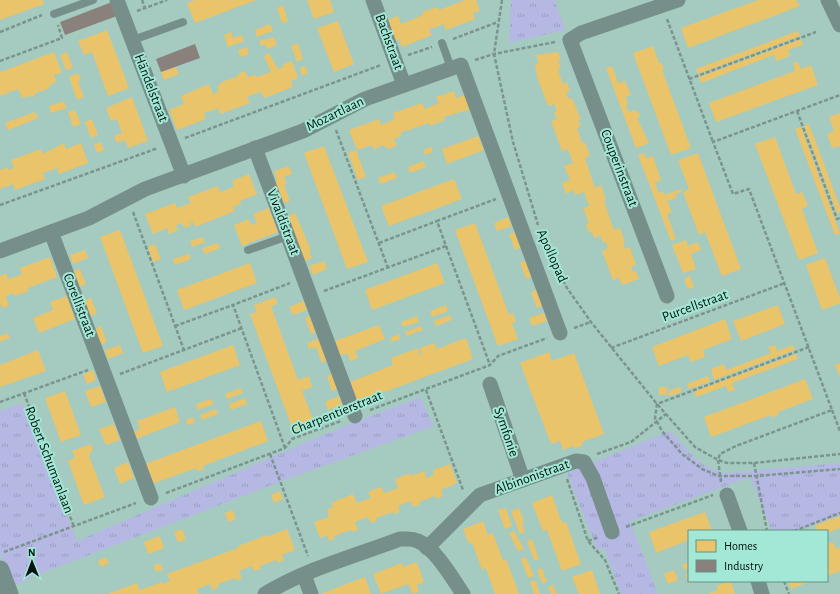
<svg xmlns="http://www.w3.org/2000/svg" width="840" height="594" font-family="'Alegreya Sans',sans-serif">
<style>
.grass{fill:url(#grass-tufts)}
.homes{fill:#e9c46a}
.industry{fill:#8a817c}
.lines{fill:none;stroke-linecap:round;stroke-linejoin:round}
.path{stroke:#7b948d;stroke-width:2.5;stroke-dasharray:4 2;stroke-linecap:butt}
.service{stroke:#778f8a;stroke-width:8}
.minor{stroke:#778f8a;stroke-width:15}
.tertiary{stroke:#778f8a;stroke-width:19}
.labels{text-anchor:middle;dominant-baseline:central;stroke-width:4;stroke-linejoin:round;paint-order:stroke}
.street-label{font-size:14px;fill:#00150f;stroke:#a3e7d6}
</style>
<defs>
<pattern id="grass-tufts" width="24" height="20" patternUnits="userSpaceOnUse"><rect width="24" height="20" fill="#b5b8e3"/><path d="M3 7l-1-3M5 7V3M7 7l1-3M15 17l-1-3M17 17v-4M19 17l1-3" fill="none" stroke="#9a9dc2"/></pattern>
</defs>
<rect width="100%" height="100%" fill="#a5cbc1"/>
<g class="grass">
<path d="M 511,0 L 555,0 L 565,30 L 509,43 Z"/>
<path d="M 420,397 L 434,426 L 290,478 L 34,576 L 12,587 L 0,552 L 0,411 L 19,404 L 27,407 L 77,541 L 342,427 Z"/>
<path d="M 670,431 L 696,459 L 707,467 L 725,473 L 840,463 L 840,515 L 797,531 L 772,531 L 750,477 L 630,521 L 658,594 L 621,594 L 604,548 L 597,550 L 567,473 Z"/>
</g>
<g class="homes">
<path d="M 0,0 L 43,0 L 44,4 L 0,20 Z"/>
<path d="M 195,0 L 256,0 L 195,23 L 187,3 Z"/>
<path d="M 307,0 L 330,0 L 334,12 L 314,19 Z"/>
<path d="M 465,0 L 476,0 L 480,11 L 473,13 L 475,19 L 446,30 L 443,24 L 437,27 L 429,29 L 432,35 L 402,47 L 399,40 L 395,41 L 387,20 L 398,16 L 401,24 L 423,15 L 422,12 L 437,7 L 439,10 Z"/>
<path d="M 758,0 L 796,0 L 800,6 L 688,48 L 681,28 Z"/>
<path d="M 283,5 L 288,21 L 282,23 L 277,8 Z"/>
<path d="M 338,21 L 354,64 L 334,72 L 317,28 Z"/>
<path d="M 270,24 L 273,31 L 257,37 L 255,30 Z"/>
<path d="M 107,30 L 129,88 L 108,96 L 92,52 L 84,55 L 78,41 Z"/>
<path d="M 798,31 L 800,36 L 698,74 L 696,69 Z"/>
<path d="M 231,32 L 233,38 L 242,35 L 244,41 L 228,47 L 224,35 Z"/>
<path d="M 274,37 L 277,45 L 267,49 L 265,44 L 261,46 L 259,41 Z"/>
<path d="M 801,39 L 803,45 L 788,50 L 790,56 L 776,61 L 774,55 L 701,83 L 699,77 Z"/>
<path d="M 298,43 L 303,59 L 297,62 L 291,46 Z"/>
<path d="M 653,46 L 659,63 L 662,63 L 664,69 L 662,70 L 691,148 L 671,155 L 633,53 Z"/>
<path d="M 247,47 L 249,54 L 240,57 L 238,50 Z"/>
<path d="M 54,52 L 62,73 L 54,75 L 56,80 L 55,83 L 49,86 L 50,88 L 36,93 L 33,97 L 30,96 L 22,98 L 18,89 L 0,96 L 0,72 Z"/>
<path d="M 67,52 L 73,68 L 66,70 L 60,55 Z"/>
<path d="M 558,52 L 561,60 L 558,61 L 561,68 L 558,70 L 563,84 L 567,82 L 570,91 L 566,93 L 569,99 L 572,98 L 581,119 L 578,120 L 581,126 L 577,128 L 582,143 L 585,142 L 590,156 L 585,158 L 595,188 L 601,185 L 606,200 L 604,201 L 614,230 L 620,228 L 625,242 L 623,243 L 625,249 L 630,247 L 636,265 L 631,267 L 633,272 L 636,271 L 639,279 L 622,285 L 619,278 L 613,280 L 602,251 L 608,248 L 606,242 L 603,243 L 601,236 L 594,238 L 592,232 L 589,233 L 586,224 L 589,223 L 583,208 L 589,206 L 584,192 L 575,195 L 574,190 L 566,194 L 562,183 L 570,180 L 564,166 L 573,163 L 568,149 L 562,151 L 551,121 L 557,119 L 554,112 L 557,111 L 554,104 L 548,106 L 537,77 L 535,64 L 539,63 L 536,55 Z"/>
<path d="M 269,53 L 278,69 L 284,67 L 283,64 L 292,61 L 298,78 L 291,81 L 293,87 L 264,98 L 261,92 L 254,94 L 247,97 L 250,103 L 220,114 L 218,108 L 211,111 L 204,113 L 206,119 L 177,130 L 169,110 L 184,104 L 181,96 L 209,84 L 213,94 L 218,92 L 218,86 L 222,82 L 238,76 L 238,74 L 245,71 L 248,77 L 255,75 L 256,77 L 271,72 L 264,56 Z"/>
<path d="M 798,62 L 801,69 L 811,65 L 818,85 L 716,122 L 709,103 L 795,71 L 793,63 Z"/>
<path d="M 305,66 L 308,73 L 302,76 L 300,68 Z"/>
<path d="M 612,66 L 618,83 L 625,81 L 631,95 L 626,97 L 628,104 L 626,106 L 629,112 L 635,110 L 639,113 L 640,116 L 637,118 L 649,143 L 636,148 L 606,68 Z"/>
<path d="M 176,67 L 179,74 L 164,80 L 161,72 Z"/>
<path d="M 78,73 L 81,80 L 78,82 L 84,97 L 77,100 L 69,77 Z"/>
<path d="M 454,91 L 456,98 L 465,95 L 471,109 L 444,117 L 445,120 L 430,126 L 429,123 L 400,133 L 402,136 L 394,139 L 397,146 L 389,149 L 382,145 L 374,150 L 372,145 L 357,150 L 349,130 L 379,119 L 381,125 L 395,119 L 393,113 L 422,103 L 425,109 L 439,103 L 436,97 Z"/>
<path d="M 132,97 L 148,141 L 128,148 L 125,140 L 117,143 L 114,136 L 122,133 L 117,119 L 111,121 L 106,108 Z"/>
<path d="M 64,101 L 67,108 L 51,113 L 49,106 Z"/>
<path d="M 75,110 L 81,124 L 73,127 L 68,112 Z"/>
<path d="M 35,112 L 38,118 L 8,130 L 5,123 Z"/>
<path d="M 840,113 L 840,146 L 832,148 L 827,134 L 834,131 L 829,117 Z"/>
<path d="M 92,119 L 98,135 L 91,138 L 85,122 Z"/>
<path d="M 809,124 L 840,207 L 840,212 L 837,213 L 804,126 Z"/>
<path d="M 801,127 L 840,233 L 835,235 L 795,129 Z"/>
<path d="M 478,136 L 484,150 L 447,164 L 442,149 Z"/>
<path d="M 775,137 L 796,194 L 802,192 L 808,206 L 802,209 L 818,253 L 799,260 L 755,144 Z"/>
<path d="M 101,142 L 104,150 L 97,153 L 94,144 Z"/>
<path d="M 64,143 L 66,149 L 81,143 L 88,163 L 59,174 L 57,168 L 43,173 L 45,179 L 15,190 L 13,184 L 0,189 L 0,170 L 7,167 L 8,170 L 14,168 L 11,160 L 41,149 L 43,154 Z"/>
<path d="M 324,146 L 368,262 L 347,269 L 304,153 Z"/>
<path d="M 431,147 L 433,152 L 425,155 L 423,150 Z"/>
<path d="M 356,150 L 366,177 L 358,180 L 348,153 Z"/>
<path d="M 644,153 L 646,158 L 653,156 L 661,180 L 655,183 L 659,193 L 663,191 L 664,195 L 681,189 L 682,192 L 675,194 L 676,198 L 667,201 L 672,212 L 667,214 L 676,239 L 671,241 L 638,155 Z"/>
<path d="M 698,153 L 741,269 L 722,276 L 705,232 L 699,235 L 683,192 L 689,189 L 678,160 Z"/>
<path d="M 423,161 L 426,167 L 410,173 L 408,167 Z"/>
<path d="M 289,166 L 292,174 L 284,177 L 287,184 L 284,185 L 290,201 L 283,203 L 275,181 L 277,180 L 274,171 Z"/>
<path d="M 394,172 L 397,178 L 380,184 L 378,178 Z"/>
<path d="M 249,174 L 257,194 L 240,201 L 241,204 L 233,207 L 235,211 L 195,227 L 193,222 L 190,223 L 191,226 L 184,228 L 182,223 L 176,225 L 178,230 L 169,234 L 167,228 L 153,234 L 145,214 L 175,203 L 177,208 L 191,203 L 188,197 L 218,186 L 220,192 L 234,187 L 232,181 Z"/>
<path d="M 454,179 L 462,199 L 389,226 L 381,206 Z"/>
<path d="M 269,208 L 278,232 L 242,246 L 234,225 L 249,219 L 251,225 L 257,223 L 253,214 Z"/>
<path d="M 295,213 L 311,250 L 309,250 L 312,258 L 305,261 L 288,216 Z"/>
<path d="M 508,217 L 512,226 L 497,231 L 494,223 Z"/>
<path d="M 475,223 L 509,315 L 513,313 L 516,322 L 512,323 L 518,339 L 498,346 L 455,230 Z"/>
<path d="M 120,230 L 163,346 L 143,353 L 100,237 Z"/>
<path d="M 516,232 L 522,247 L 515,250 L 509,234 Z"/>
<path d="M 203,237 L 205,242 L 192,247 L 190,241 Z"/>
<path d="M 686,240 L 688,246 L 698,242 L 701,250 L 691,254 L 696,269 L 683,273 L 672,245 Z"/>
<path d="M 218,243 L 220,248 L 205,254 L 202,248 Z"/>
<path d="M 155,244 L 161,259 L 153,262 L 148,247 Z"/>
<path d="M 85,250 L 88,258 L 73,264 L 70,255 Z"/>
<path d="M 189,254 L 191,259 L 175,265 L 173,259 Z"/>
<path d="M 50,257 L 57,277 L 28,288 L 29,291 L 14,296 L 13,293 L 6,296 L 9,306 L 2,308 L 0,302 L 0,276 L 6,273 L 8,279 L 15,277 L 22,274 L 20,268 Z"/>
<path d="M 825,258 L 840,298 L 840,303 L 822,310 L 806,265 Z"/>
<path d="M 527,260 L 533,276 L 526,279 L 520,263 Z"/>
<path d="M 324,261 L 327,269 L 313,275 L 309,266 Z"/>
<path d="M 250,263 L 257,283 L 184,310 L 177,290 Z"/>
<path d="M 437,263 L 445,283 L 372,310 L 365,290 Z"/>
<path d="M 80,269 L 86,284 L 79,287 L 73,271 Z"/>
<path d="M 690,276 L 694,287 L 688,289 L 684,278 Z"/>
<path d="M 538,289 L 544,305 L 537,308 L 531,292 Z"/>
<path d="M 67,296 L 75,319 L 39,333 L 33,318 L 53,310 L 50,302 Z"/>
<path d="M 275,297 L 278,304 L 271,306 L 298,380 L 309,376 L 312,387 L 302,391 L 314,422 L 302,427 L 304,431 L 297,434 L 296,429 L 293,430 L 250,314 L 257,312 L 254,305 Z"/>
<path d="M 91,298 L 97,313 L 90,316 L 84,300 Z"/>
<path d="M 304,301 L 307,310 L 293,315 L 289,307 Z"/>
<path d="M 446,305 L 448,311 L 432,317 L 430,311 Z"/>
<path d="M 778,305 L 785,324 L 741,341 L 733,321 Z"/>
<path d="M 544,313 L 547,321 L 532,326 L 529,318 Z"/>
<path d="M 312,315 L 318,331 L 311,334 L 305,318 Z"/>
<path d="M 450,315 L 452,320 L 436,326 L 434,321 Z"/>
<path d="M 417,316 L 419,322 L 403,327 L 401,322 Z"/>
<path d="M 725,319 L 732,339 L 703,350 L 705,357 L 691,362 L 688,355 L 659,366 L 652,347 Z"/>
<path d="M 379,325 L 385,339 L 355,351 L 358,358 L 350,361 L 347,353 L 340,356 L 335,341 Z"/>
<path d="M 101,326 L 107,342 L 100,345 L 95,329 Z"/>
<path d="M 421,326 L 423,330 L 407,336 L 405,332 Z"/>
<path d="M 8,333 L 10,338 L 0,342 L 0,336 Z"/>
<path d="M 399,334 L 400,339 L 392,342 L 390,338 Z"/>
<path d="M 320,338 L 328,360 L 322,363 L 316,347 L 309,349 L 307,343 Z"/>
<path d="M 466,338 L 473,359 L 357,402 L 350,382 L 393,365 L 391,358 L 418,348 L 420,355 L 422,355 L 420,348 L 434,343 L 437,349 Z"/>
<path d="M 120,345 L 123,353 L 108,359 L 105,350 Z"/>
<path d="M 233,345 L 240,365 L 167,392 L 160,372 Z"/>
<path d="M 775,345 L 777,351 L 793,345 L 795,350 L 714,380 L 711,369 L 724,364 L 726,370 L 745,363 L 771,353 L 768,347 Z"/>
<path d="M 38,350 L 46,371 L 0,387 L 0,365 Z"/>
<path d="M 549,352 L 552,361 L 574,353 L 604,434 L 582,442 L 583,445 L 575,448 L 574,446 L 563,450 L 560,441 L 551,444 L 520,363 Z"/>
<path d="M 796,354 L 798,359 L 732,383 L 735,390 L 728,392 L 726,386 L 696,397 L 694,391 Z"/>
<path d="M 840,363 L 840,377 L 835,365 Z"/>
<path d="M 93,370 L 96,380 L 87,384 L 83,374 Z"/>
<path d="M 333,373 L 339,389 L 332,391 L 327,376 Z"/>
<path d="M 708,376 L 710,382 L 689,389 L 687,384 Z"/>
<path d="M 805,379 L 813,399 L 778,412 L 778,415 L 772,418 L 771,415 L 711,437 L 704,417 Z"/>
<path d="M 100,386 L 106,402 L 91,407 L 85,391 Z"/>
<rect x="659" y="387" width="8" height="8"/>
<path d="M 680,387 L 682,392 L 670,396 L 668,391 Z"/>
<path d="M 241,388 L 243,393 L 227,399 L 225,394 Z"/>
<path d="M 65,391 L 81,435 L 61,442 L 45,398 Z"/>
<path d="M 339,396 L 342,405 L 328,410 L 325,402 Z"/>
<path d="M 245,398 L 247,404 L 231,410 L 229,404 Z"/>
<path d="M 211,399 L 214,404 L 198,410 L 196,404 Z"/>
<path d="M 175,407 L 180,422 L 136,439 L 133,432 L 140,429 L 137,421 Z"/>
<path d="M 216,409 L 218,414 L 202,420 L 200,415 Z"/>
<path d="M 193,417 L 195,423 L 188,425 L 186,420 Z"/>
<path d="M 261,421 L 268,441 L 203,466 L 204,469 L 197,471 L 196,468 L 152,484 L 145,464 Z"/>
<path d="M 114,424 L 120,440 L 106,445 L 99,429 Z"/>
<path d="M 91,444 L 93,449 L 89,456 L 105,497 L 84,505 L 68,461 L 75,458 L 72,451 Z"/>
<path d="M 128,462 L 134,478 L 120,484 L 114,468 Z"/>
<path d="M 450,464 L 457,483 L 441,490 L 443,496 L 437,499 L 436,496 L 427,499 L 419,502 L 420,505 L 413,507 L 411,501 L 398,506 L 400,512 L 394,514 L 393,512 L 376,518 L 377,521 L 371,523 L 368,517 L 355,522 L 358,530 L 352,532 L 351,530 L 334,536 L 335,539 L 329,541 L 327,535 L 320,538 L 314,522 L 329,517 L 327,510 L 333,507 L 331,503 L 353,494 L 357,503 L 371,498 L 368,492 L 375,489 L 381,487 L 384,493 L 398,488 L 395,479 L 410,473 L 411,476 L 424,471 L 427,478 L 434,475 L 433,470 Z"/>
<path d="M 280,491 L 283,499 L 274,503 L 271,495 Z"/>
<path d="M 552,495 L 562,523 L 566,522 L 581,564 L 562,571 L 547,530 L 543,531 L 532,503 Z"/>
<path d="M 506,508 L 512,526 L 505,529 L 498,510 Z"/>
<path d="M 519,508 L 524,522 L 522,523 L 525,532 L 520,534 L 511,511 Z"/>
<path d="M 233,510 L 236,519 L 228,522 L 225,513 Z"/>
<path d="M 705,512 L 712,531 L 689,531 L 689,540 L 656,553 L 649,532 Z"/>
<path d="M 840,516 L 840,528 L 827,533 L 827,531 L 817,530 L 815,525 Z"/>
<path d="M 483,521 L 488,535 L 493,533 L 503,561 L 506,559 L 519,594 L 495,594 L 486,568 L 482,570 L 472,542 L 469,544 L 463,529 Z"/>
<path d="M 182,529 L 186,540 L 178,542 L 174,532 Z"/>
<path d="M 287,529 L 295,550 L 282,555 L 284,560 L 278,563 L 276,560 L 260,566 L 261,569 L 254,571 L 252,566 L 239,571 L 242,578 L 236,581 L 235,578 L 218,584 L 219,587 L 212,590 L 210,584 L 197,589 L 199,594 L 107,594 L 137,583 L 140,590 L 162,582 L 162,584 L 170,581 L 167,574 L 238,548 L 238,546 L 259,538 L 265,535 L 266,537 Z"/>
<path d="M 514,531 L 524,549 L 518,551 L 509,533 Z"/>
<path d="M 160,536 L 164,548 L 148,554 L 144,542 Z"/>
<path d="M 532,539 L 539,559 L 534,560 L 527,541 Z"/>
<path d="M 833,542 L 836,549 L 840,547 L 840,571 L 827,576 L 827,544 Z"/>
<path d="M 106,557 L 109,563 L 101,567 L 98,561 Z"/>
<path d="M 526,557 L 534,576 L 528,578 L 521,559 Z"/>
<path d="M 417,562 L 424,582 L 417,585 L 419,592 L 413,594 L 408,584 L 381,594 L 373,574 L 402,563 L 403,567 Z"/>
<path d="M 689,562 L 689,568 L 684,570 L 682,565 Z"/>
<path d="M 160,563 L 163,570 L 156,572 L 153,566 Z"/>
<path d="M 542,568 L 547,582 L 542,583 L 537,570 Z"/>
<path d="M 592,570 L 600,594 L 579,594 L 572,577 Z"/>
<path d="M 674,570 L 678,580 L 668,584 L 664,574 Z"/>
<path d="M 689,573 L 689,581 L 698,581 L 689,584 L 685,574 Z"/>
<path d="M 365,577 L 371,594 L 323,594 L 323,593 Z"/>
<path d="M 535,580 L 540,594 L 534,594 L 530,582 Z"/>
<path d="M 731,581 L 735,594 L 707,594 L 718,590 L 716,586 Z"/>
<path d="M 788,581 L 812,581 L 791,589 Z"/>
<path d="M 553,585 L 557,594 L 551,594 L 548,587 Z"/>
</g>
<g class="industry">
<path d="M 112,2 L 117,16 L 65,35 L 60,22 Z"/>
<path d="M 195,44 L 200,58 L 161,72 L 156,59 Z"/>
</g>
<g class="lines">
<g class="path">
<path d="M 142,0 L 145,8"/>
<path d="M 502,0 L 494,54 L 513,142 L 538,225"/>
<path d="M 137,11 L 167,0"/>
<path d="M 667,19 L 713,142"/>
<path d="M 0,32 L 42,15"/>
<path d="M 453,39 L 498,22"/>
<path d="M 408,55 L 432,47"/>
<path d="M 475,60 L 494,54 L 555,42"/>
<path d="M 0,61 L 62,38 L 58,25"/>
<path d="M 689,79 L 816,32"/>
<path d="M 797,111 L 837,219 L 840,218"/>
<path d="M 336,130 L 388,268"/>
<path d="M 185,138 L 381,65"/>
<path d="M 0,205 L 158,148"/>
<path d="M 133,212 L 184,350"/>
<path d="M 379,243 L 437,221"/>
<path d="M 446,246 L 490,365"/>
<path d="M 549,254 L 567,288 L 591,322 L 657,404 L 695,447 L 718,460 L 727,463 L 754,463 L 840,454"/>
<path d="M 324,291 L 446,246 L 437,221 L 496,199"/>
<path d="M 175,326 L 233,305"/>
<path d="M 574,328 L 591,322"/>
<path d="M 809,347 L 657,404 L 655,418 L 662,431 L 682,454 L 702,469 L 719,476 L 756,476 L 840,469"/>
<path d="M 611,348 L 785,283"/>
<path d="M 120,374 L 242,328"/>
<path d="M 426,390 L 463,490"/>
<path d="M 24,393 L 74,527"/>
<path d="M 0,402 L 88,370"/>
<path d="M 370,410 L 490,365 L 498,356 L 547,338"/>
<path d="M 832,410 L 840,431"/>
<path d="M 285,448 L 233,305 L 290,283"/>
<path d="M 270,454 L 308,556"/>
<path d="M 597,454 L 631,442 L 666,414"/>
<path d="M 754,463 L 767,531"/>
<path d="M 567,479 L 588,541 L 605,560 L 619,594"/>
<path d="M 721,482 L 718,460 L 720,454 L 736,446 L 832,410 L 749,189 L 733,194 L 713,142 L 840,95"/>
<path d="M 166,493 L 285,448 L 292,439 L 341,421"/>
<path d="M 626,527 L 713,495"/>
<path d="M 794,531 L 840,513"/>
<path d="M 588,541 L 599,537"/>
<path d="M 4,552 L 136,503"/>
<path d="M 784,581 L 789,594"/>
</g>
<g class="service">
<path d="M 54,14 L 93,0"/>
<path d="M 133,40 L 183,22"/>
<path d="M 442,43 L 451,68"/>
<path d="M 248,250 L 288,236"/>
</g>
<g class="minor">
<path d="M 117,0 L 184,176"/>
<path d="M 373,0 L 404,85"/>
<path d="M 828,0 L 840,25"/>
<path d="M 255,148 L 355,416"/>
<path d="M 51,232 L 151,498"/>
<path d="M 0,251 L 89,218 L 145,189 L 303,131 L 365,99 L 461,65 L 560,333"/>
<path d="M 667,296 L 570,40 L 581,33 L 678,0"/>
<path d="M 490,384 L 523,480"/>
<path d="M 727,495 L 740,531"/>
<path d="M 427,548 L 480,495 L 576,461 L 584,462 L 593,478 L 612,532"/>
<path d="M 304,575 L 311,594"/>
<path d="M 758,581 L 762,594"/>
<path d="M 265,594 C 306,569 355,556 400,539 C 406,539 412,538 418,541 C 435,548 453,579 463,594"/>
</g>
<path class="tertiary" d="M 0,570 L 9,594"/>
</g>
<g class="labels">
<g class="street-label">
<text transform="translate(389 42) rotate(70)">Bachstraat</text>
<text transform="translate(151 88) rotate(69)">Händelstraat</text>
<text transform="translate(335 114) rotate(-26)">Mozartlaan</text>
<text transform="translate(619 168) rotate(69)">Couperinstraat</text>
<text transform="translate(283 222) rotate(69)">Vivaldistraat</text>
<text transform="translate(552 256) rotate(66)">Apollopad</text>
<text transform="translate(79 305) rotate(69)">Corellistraat</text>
<text transform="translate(695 306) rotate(-20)">Purcellstraat</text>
<text transform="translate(337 413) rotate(-22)">Charpentierstraat</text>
<text transform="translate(506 432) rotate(71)">Symfonie</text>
<text transform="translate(49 460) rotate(69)">Robert Schumanlaan</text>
<text transform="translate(532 477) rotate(-20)">Albinonistraat</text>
</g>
</g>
<rect x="688" y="530" width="140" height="52" fill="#a3e7d6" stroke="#629386"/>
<rect x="696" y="540" width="20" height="12" fill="#e9c46a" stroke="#629386"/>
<text x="724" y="550" font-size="12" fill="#00150f">Homes</text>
<rect x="696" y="560" width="20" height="12" fill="#8a817c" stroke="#629386"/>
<text x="724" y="570" font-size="12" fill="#00150f">Industry</text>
<g transform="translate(32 562) rotate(359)" stroke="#a3e7d6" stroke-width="3" paint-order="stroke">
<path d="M0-3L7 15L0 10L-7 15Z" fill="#00150f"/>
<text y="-6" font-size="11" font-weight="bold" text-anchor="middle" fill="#00150f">N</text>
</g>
</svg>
